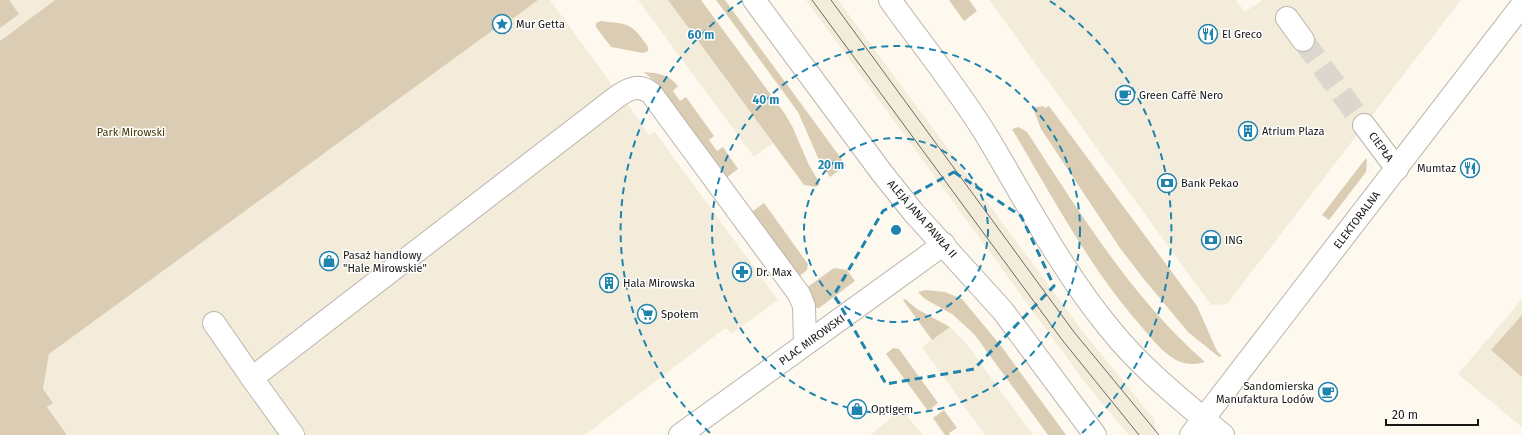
<svg xmlns="http://www.w3.org/2000/svg" width="1522" height="435" font-family="'Fira Sans',sans-serif">
<style>
.built{fill:#f4ecdb}
.green{fill:#dacdb3}
.lines{fill:none;stroke-linecap:round;stroke-linejoin:round}
.minor-tunnel{stroke:#dcd7ce;stroke-width:22;stroke-dasharray:22 11;stroke-linecap:butt}
.minor-casing{stroke:#bab5ab;stroke-width:24}
.major-casing{stroke:#bab5ab;stroke-width:24}
.minor{stroke:#fff;stroke-width:22}
.major{stroke:#fff;stroke-width:22}
.tram{stroke:#6c6963;stroke-width:1}
.marked{fill:none;stroke:#1e83ad;stroke-width:3;stroke-dasharray:8 5;stroke-linejoin:round}
.ring{fill:none;stroke:#1e83ad;stroke-width:2;stroke-dasharray:7 5}
.labels{text-anchor:middle;dominant-baseline:central;stroke-width:3;stroke-linejoin:round;paint-order:stroke}
.poi-label{font-size:11px;fill:#181613;stroke:#fff;text-anchor:start}
.park-label{font-size:11px;fill:#453201;stroke:#fff}
.street-label{font-size:11px;fill:#181613;stroke:#fff}
.centre{fill:#1e83ad;stroke:#fff;stroke-width:2}
.ring-label{font-size:12px;text-anchor:middle;font-weight:bold;fill:#1e83ad;stroke:#fff;stroke-width:3;stroke-linejoin:round;paint-order:stroke}
</style>
<rect width="100%" height="100%" fill="#fef9ef"/>
<g class="built">
<path d="M 0,0 L 55,0 L 0,41 Z"/>
<path d="M 538,0 L 550,0 L 611,83 L 610,84 L 624,104 L 627,103 L 649,135 L 655,132 L 778,300 L 731,334 L 727,329 L 724,329 L 585,435 L 67,435 L 47,407 L 43,389 L 49,354 L 511,17 L 512,18 Z"/>
<path d="M 638,0 L 668,0 L 773,143 L 754,157 Z"/>
<path d="M 806,0 L 838,0 L 1084,333 L 1154,419 L 1156,435 L 1129,435 L 1086,384 Z"/>
<path d="M 989,0 L 1236,0 L 1245,12 L 1262,0 L 1461,0 L 1227,304 L 1211,305 Z"/>
<path d="M 1522,299 L 1522,427 L 1458,374 Z"/>
<path d="M 950,327 L 966,343 L 1033,435 L 985,435 L 922,347 Z"/>
<path d="M 901,409 L 923,435 L 871,435 L 880,427 Z"/>
</g>
<g class="green">
<path d="M 0,0 L 9,0 L 19,14 L 0,28 Z"/>
<path d="M 55,0 L 538,0 L 512,19 L 511,17 L 49,354 L 43,389 L 53,403 L 47,407 L 67,435 L 0,435 L 0,41 Z"/>
<path d="M 668,0 L 701,0 L 785,114 L 793,128 L 808,163 L 820,184 L 816,187 L 804,185 Z"/>
<path d="M 716,0 L 725,0 L 846,165 L 830,177 L 819,160 L 798,112 Z"/>
<path d="M 949,0 L 969,0 L 977,11 L 964,21 Z"/>
<path d="M 601,21 C 622,24 630,21 643,40 C 646,44 649,46 648,51 L 643,53 L 611,47 L 596,27 L 596,23 Z"/>
<path d="M 644,72 C 659,73 669,75 678,86 L 673,91 L 680,101 L 686,97 L 714,136 L 709,140 L 717,151 L 723,147 L 738,169 L 726,178 L 655,82 Z"/>
<path d="M 1043,106 L 1045,108 L 1049,106 L 1197,306 L 1217,351 L 1222,356 L 1219,357 L 1188,332 L 1143,278 L 1120,248 L 1041,129 L 1033,108 Z"/>
<path d="M 1019,127 L 1027,132 C 1080,213 1132,298 1205,362 C 1195,365 1186,365 1176,360 C 1162,352 1151,338 1141,326 C 1089,267 1052,196 1012,129 Z"/>
<path d="M 1366,158 L 1367,161 L 1366,172 L 1329,220 L 1322,215 Z"/>
<path d="M 764,203 L 808,264 L 807,270 L 797,278 L 750,213 Z"/>
<path d="M 834,268 L 847,270 L 855,281 L 819,308 L 814,308 L 806,288 Z"/>
<path d="M 926,290 L 945,292 L 962,299 L 1001,346 L 1066,435 L 1048,435 L 974,334 L 952,314 L 925,299 L 918,292 Z"/>
<path d="M 905,299 L 917,309 L 950,327 L 932,340 L 903,300 Z"/>
<path d="M 1522,315 L 1522,377 L 1491,350 Z"/>
<path d="M 893,348 L 899,349 L 938,403 L 928,411 L 886,354 Z"/>
<path d="M 944,410 L 957,428 L 949,433 L 950,435 L 945,435 L 933,418 Z"/>
</g>
<g class="lines">
<path class="minor-tunnel" d="M 1303,40 L 1364,125"/>
<defs>
<g id="minor">
<path d="M 1287,18 L 1303,40"/>
<path d="M 1364,125 L 1397,169"/>
<path d="M 214,323 L 252,378"/>
<path d="M 293,435 L 252,378 L 618,96 C 630,88 639,84 651,93 L 799,294 L 804,306 L 805,344"/>
<path d="M 680,435 L 944,244"/>
<path d="M 1191,435 L 1522,5"/>
</g>
<g id="major">
<path d="M 754,0 L 882,173 L 914,213 L 1003,311 L 1095,435"/>
<path d="M 890,0 C 923,46 959,90 988,138 C 1027,203 1062,271 1110,329 C 1143,370 1183,401 1223,435"/>
</g>
</defs>
<use href="#minor" class="minor-casing"/>
<use href="#major" class="major-casing"/>
<use href="#minor" class="minor"/>
<use href="#major" class="major"/>
<g class="tram">
<path d="M 812,0 L 1063,341 L 1139,435"/>
<path d="M 831,0 L 1074,332 L 1159,435"/>
</g>
</g>
<path class="marked" d="M 954,172 L 1021,216 L 1054,286 L 974,369 L 886,384 L 834,295 L 883,211 Z"/>
<g class="ring">
<circle cx="896" cy="230" r="92"/>
<circle cx="896" cy="230" r="184"/>
<path d="M710 433A276 276 0 0 1 742 1M1050 1A276 276 0 0 1 1082 433"/>
</g>
<defs>
<symbol id="sight-ring" viewBox="-11 -11 22 22"><circle r="9.5" fill="#fff" stroke="#1e83ad" stroke-width="1.5"/><path d="M0-6L1.8-2.2L6-1.7L2.9 1.2L3.7 5.4L0 3.3L-3.7 5.4L-2.9 1.2L-6-1.7L-1.8-2.2Z" fill="#1e83ad"/></symbol>
<symbol id="restaurant-ring" viewBox="-11 -11 22 22"><circle r="9.5" fill="#fff" stroke="#1e83ad" stroke-width="1.5"/><path d="M-5-6h1v4h1v-4h1v4h1v-4h1v5L-1.5 .5V6h-2V.5L-5-1ZM5-6V6H3V1.5H1.5Q1.5-4 5-6Z" fill="#1e83ad"/></symbol>
<symbol id="cafe-ring" viewBox="-11 -11 22 22"><circle r="9.5" fill="#fff" stroke="#1e83ad" stroke-width="1.5"/><path d="M-5.5-4.5H6V0H3Q3 3.5 0 3.5H-2.5Q-5.5 3.5-5.5 0ZM3-3.2v2h1.7v-2ZM-6 4.5H4V6H-6Z" fill="#1e83ad"/></symbol>
<symbol id="building-ring" viewBox="-11 -11 22 22"><circle r="9.5" fill="#fff" stroke="#1e83ad" stroke-width="1.5"/><path d="M-4-6H4V6H1V3H-1V6H-4ZM-2.5-4.3h1.7v1.8h-1.7ZM.8-4.3h1.7v1.8H.8ZM-2.5-1h1.7V.8h-1.7ZM.8-1h1.7V.8H.8Z" fill="#1e83ad"/></symbol>
<symbol id="bank-ring" viewBox="-11 -11 22 22"><circle r="9.5" fill="#fff" stroke="#1e83ad" stroke-width="1.5"/><path d="M-6-4H6V4H-6ZM0-2.3a2.3 2.3 0 1 0 0 4.6a2.3 2.3 0 1 0 0-4.6Z" fill="#1e83ad"/></symbol>
<symbol id="shop-ring" viewBox="-11 -11 22 22"><circle r="9.5" fill="#fff" stroke="#1e83ad" stroke-width="1.5"/><path d="M-5-2.5h2.3a2.7 3.5 0 0 1 5.4 0H5L5.5 6h-11ZM-1.5-2.5h3a1.5 2.3 0 0 0-3 0Z" fill="#1e83ad"/></symbol>
<symbol id="pharmacy-ring" viewBox="-11 -11 22 22"><circle r="9.5" fill="#fff" stroke="#1e83ad" stroke-width="1.5"/><path d="M-2-6h4v4h4v4h-4v4h-4v-4h-4v-4h4Z" fill="#1e83ad"/></symbol>
<symbol id="supermarket-ring" viewBox="-11 -11 22 22"><circle r="9.5" fill="#fff" stroke="#1e83ad" stroke-width="1.5"/><path d="M-6-5.5h2.5l.6 2H6L4.5 2H-2.5L-4.4-4H-6ZM-1.5 3.2a1.3 1.3 0 1 0 .1 0ZM3 3.2a1.3 1.3 0 1 0 .1 0Z" fill="#1e83ad"/></symbol>
</defs>
<g fill-rule="evenodd">
<use href="#sight-ring" x="491" y="13" width="22" height="22"/>
<use href="#restaurant-ring" x="1197" y="23" width="22" height="22"/>
<use href="#cafe-ring" x="1114" y="84" width="22" height="22"/>
<use href="#building-ring" x="1237" y="120" width="22" height="22"/>
<use href="#restaurant-ring" x="1459" y="157" width="22" height="22"/>
<use href="#bank-ring" x="1156" y="172" width="22" height="22"/>
<use href="#bank-ring" x="1200" y="229" width="22" height="22"/>
<use href="#shop-ring" x="318" y="250" width="22" height="22"/>
<use href="#pharmacy-ring" x="731" y="261" width="22" height="22"/>
<use href="#building-ring" x="598" y="272" width="22" height="22"/>
<use href="#supermarket-ring" x="636" y="303" width="22" height="22"/>
<use href="#cafe-ring" x="1317" y="381" width="22" height="22"/>
<use href="#shop-ring" x="846" y="398" width="22" height="22"/>
</g>
<g class="labels">
<g class="poi-label">
<text x="516" y="24">Mur Getta</text>
<text x="1222" y="34">El Greco</text>
<text x="1139" y="95">Green Caffè Nero</text>
<text x="1262" y="131">Atrium Plaza</text>
<text x="1456" y="168" text-anchor="end">Mumtaz</text>
<text x="1181" y="183">Bank Pekao</text>
<text x="1225" y="240">ING</text>
<text x="343" y="255">Pasaż handlowy<tspan x="343" dy="13">"Hale Mirowskie"</tspan></text>
<text x="756" y="272">Dr. Max</text>
<text x="623" y="283">Hala Mirowska</text>
<text x="661" y="314">Społem</text>
<text x="1314" y="386" text-anchor="end">Sandomierska<tspan x="1314" dy="13">Manufaktura Lodów</tspan></text>
<text x="871" y="409">Optigem</text>
</g>
<g class="park-label">
<text x="131" y="132">Park Mirowski</text>
</g>
<g class="street-label">
<text transform="translate(1381 147) rotate(54)">CIEPŁA</text>
<text transform="translate(922 219) rotate(49)">ALEJA JANA PAWŁA II</text>
<text transform="translate(1357 220) rotate(-53)">ELEKTORALNA</text>
<text transform="translate(812 340) rotate(-36)">PLAC MIROWSKI</text>
</g>
</g>
<circle cx="896" cy="230" r="6" class="centre"/>
<g class="ring-label">
<text x="701" y="39">60 m</text>
<text x="766" y="104">40 m</text>
<text x="831" y="169">20 m</text>
</g>
<path d="M1386 419v6h92v-6" fill="none" stroke="#181613" stroke-width="2"/>
<text x="1392" y="419" font-size="12" fill="#181613" stroke="#ffffff" stroke-width="3" paint-order="stroke">20 m</text>
</svg>
